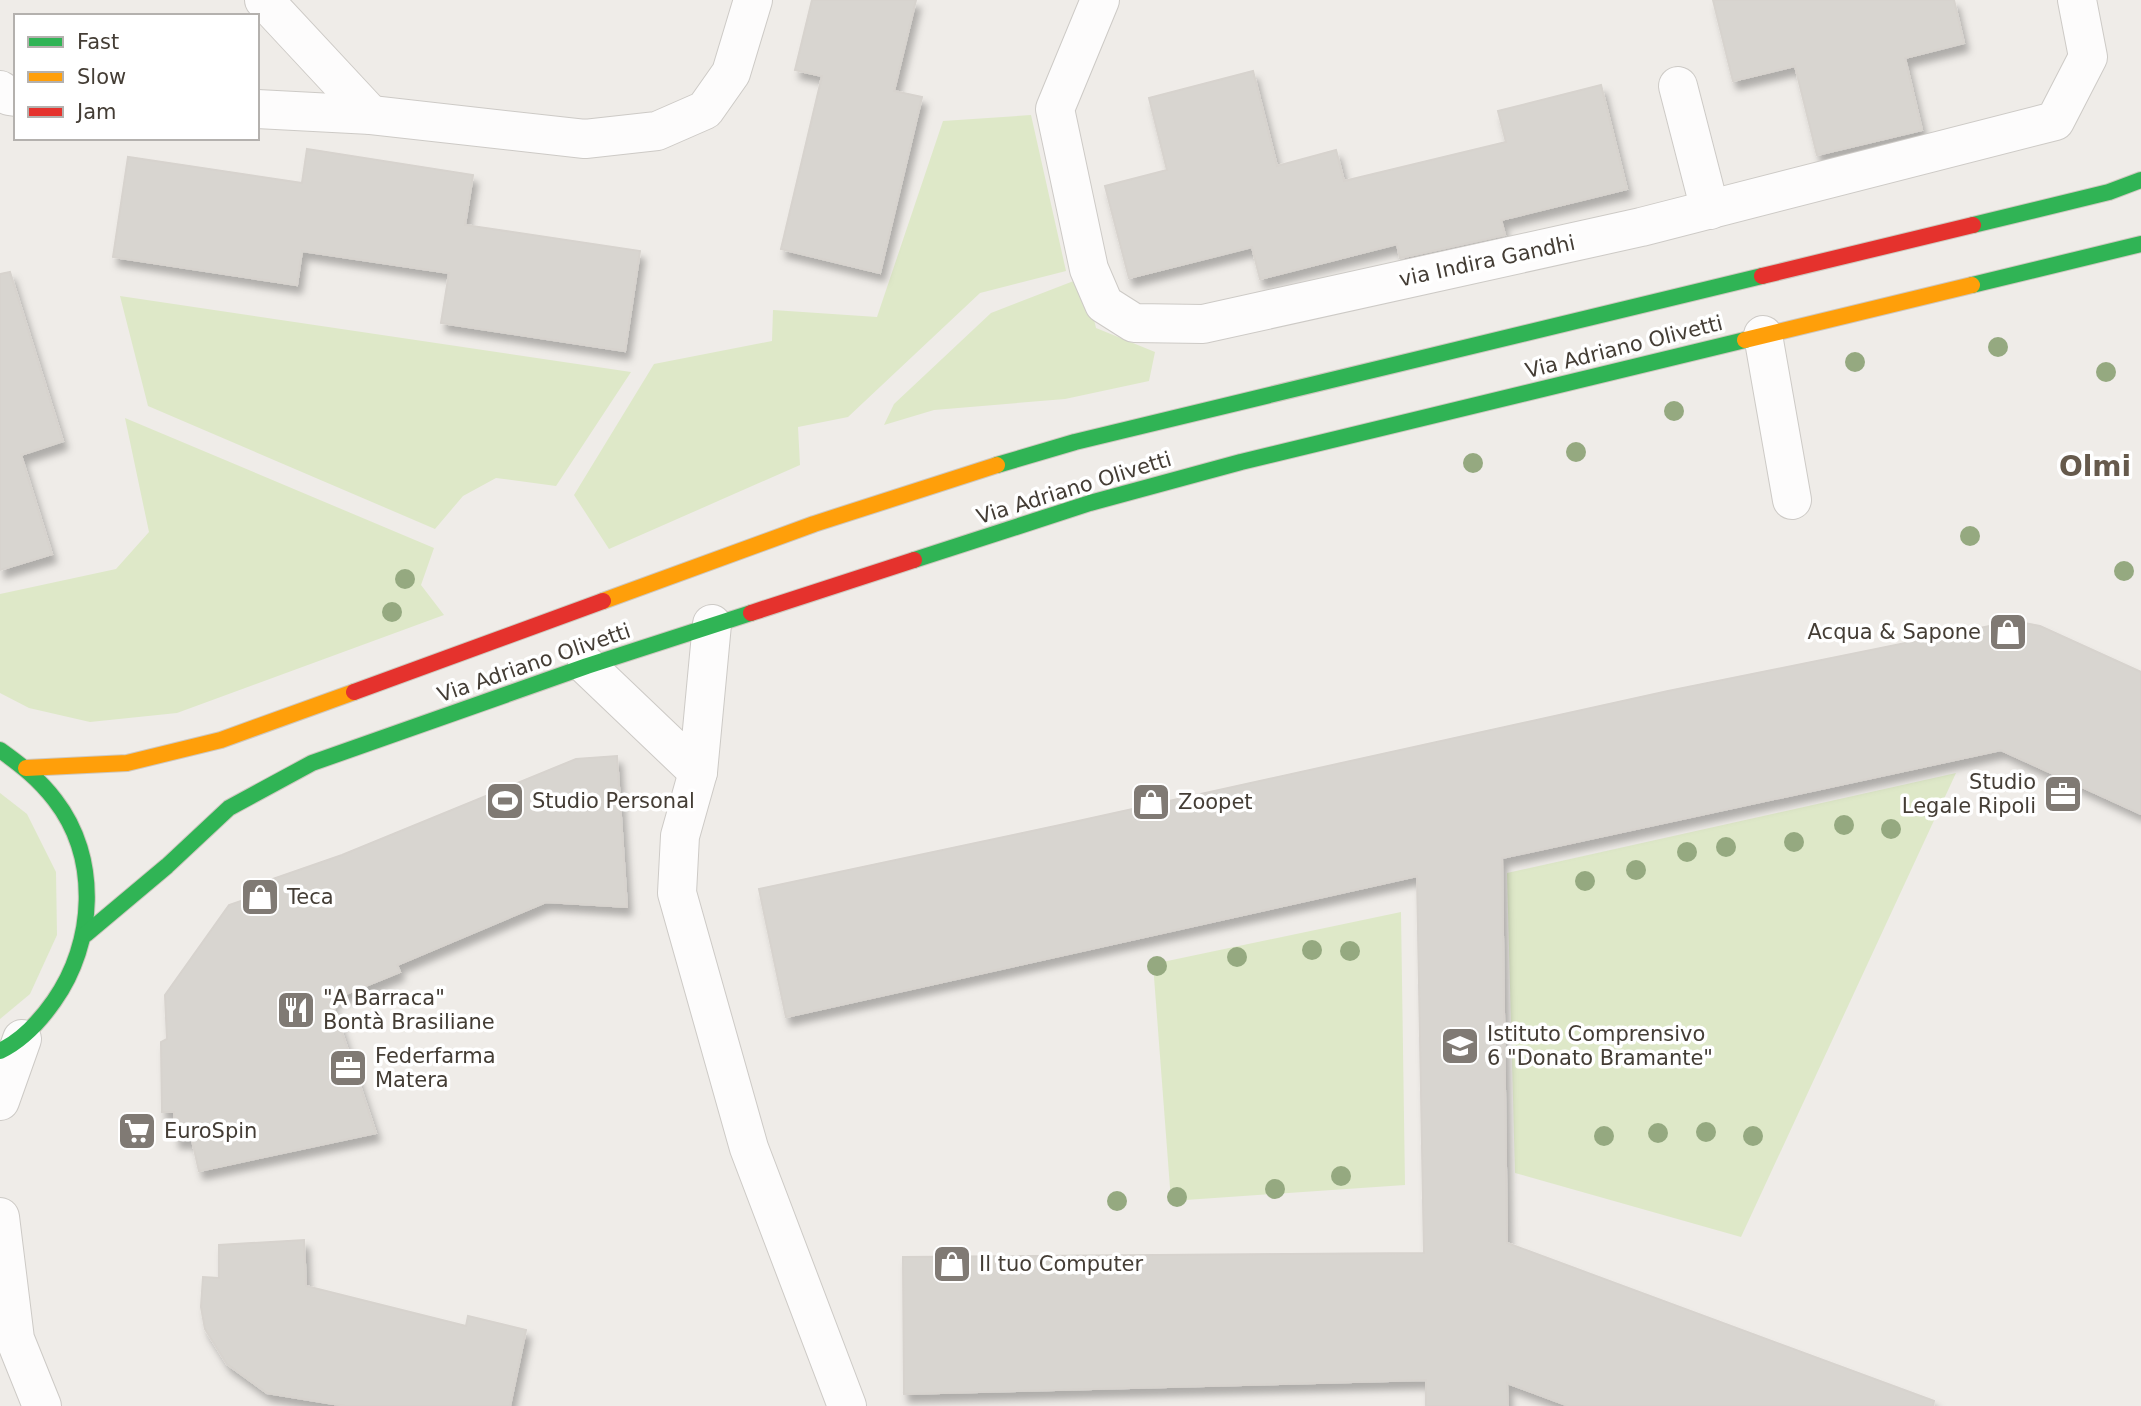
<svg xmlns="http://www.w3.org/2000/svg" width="2141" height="1406" font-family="'DejaVu Sans',sans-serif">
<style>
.green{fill:#dee8c8}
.building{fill:#d8d5d0;stroke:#d7d3ce;stroke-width:2;filter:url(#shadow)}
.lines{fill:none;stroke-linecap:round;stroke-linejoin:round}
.street-casing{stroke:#cdcac6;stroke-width:40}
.fast-casing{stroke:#cec8bf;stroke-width:18}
.slow-casing{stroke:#cec8bf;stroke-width:18}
.jam-casing{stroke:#cec8bf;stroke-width:18}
.street{stroke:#fdfcfc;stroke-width:38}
.fast{stroke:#30b455;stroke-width:16}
.slow{stroke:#ff9f0a;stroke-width:16}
.jam{stroke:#e5322d;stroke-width:16}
.tree{fill:#95a980}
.labels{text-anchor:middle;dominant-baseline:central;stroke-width:7;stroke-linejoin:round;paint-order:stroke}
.street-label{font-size:21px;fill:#443d35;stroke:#fff}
.poi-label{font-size:21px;fill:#443d35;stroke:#fff;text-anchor:start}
.district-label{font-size:28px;font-weight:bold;fill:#665a4c;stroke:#fff}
</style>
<defs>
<filter id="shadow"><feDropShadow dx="4.5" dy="8" stdDeviation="3.5" flood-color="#0004"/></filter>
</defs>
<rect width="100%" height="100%" fill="#efece8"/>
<g class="green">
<path d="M 1031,115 L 1066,271 L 980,293 L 848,417 L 798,427 L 800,465 L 609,549 L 574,495 L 654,364 L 772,341 L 773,310 L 877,317 L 943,121 Z"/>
<path d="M 1084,277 L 1096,328 L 1155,352 L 1149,381 L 1065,399 L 934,410 L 884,425 L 894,404 L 991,313 Z"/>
<path d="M 120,296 L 631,372 L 556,486 L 496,478 L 463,496 L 435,529 L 148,406 Z"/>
<path d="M 125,418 L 434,548 L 421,585 L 444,615 L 177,713 L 90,722 L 29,708 L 0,693 L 0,594 L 116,569 L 149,532 Z"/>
<path d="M 1956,773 L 1741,1237 L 1515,1173 L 1507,873 Z"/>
<path d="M 0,793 L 27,814 L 56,872 L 57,935 L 30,994 L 0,1019 Z"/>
<path d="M 1401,912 L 1405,1185 L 1171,1201 L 1153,964 Z"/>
</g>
<g class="building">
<path d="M 812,0 L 916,0 L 894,91 L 922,97 L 880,273 L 781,249 L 822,76 L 795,70 Z"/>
<path d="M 1713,0 L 1954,0 L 1964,43 L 1905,58 L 1922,130 L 1817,155 L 1795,66 L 1733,81 Z"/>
<path d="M 1253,71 L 1277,166 L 1336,150 L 1344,181 L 1506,142 L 1498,111 L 1601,85 L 1627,189 L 1501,220 L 1505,235 L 1400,258 L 1397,244 L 1260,279 L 1252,247 L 1129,278 L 1105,186 L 1167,170 L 1149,98 Z"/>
<path d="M 307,149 L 473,175 L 465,225 L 640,251 L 625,351 L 441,323 L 449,273 L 302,251 L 297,285 L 113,257 L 128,157 L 302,183 Z"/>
<path d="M 10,272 L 63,441 L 21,455 L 52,554 L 0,570 L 0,274 Z"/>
<path d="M 2014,621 L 2040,626 L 2141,672 L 2141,814 L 2001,750 L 1502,858 L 1507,1243 L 1934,1401 L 1933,1406 L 1569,1406 L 1507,1383 L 1508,1406 L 1426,1406 L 1426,1380 L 904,1394 L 903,1257 L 1424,1253 L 1417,876 L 786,1017 L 759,889 L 1060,825 L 1668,691 Z"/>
<path d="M 617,756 L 627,907 L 546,902 L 397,965 L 400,972 L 331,1000 L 376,1133 L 199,1171 L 192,1140 L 175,1140 L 174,1112 L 162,1112 L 161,1042 L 167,1039 L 165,995 L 229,905 L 276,889 L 273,879 L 342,855 L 576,759 Z"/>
<path d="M 304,1240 L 306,1286 L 466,1326 L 468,1316 L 526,1330 L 510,1406 L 346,1406 L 267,1393 L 227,1364 L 205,1329 L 201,1307 L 203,1277 L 219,1278 L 219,1245 Z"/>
</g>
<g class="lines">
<defs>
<g id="street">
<path d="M 264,0 L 371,115"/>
<path d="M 1100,0 L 1055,109 L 1089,269 L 1104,304 L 1134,323 L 1203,324 L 1641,227 L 2055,121 L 2088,57 L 2077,0"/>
<path d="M 1678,86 L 1710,210"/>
<path d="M 0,90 L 9,96 L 16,97"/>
<path d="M 257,109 L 371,115 L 585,139 L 657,131 L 705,110 L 731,73 L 753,0"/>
<path d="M 1763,335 L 1792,500"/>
<path d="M 587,666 L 698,772 L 712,624"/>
<path d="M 698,772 L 680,836 L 677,893 L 749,1148 L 847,1406"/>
<path d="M 0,1101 L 22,1039"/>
<path d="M 0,1217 L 15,1339 L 42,1406"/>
</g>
<g id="fast">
<path d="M 1973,225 L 2109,192 L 2141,180"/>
<path d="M 1972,285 L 2141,244"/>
<path d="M 997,465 L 1075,442 L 1762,276"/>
<path d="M 914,560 L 1090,503 L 1241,462 L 1745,340"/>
<path d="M 0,750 C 21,765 39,779 55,800 C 100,858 95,943 54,1001 C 40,1021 23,1040 0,1051"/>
<path d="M 86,934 L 167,866 L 229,808 L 312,763 L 587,666 L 751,613"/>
</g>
<g id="slow">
<path d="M 1745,340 L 1972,285"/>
<path d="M 603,601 L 814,524 L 997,465"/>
<path d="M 26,768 L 127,763 L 221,740 L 354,692"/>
</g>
<g id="jam">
<path d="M 1762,276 L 1973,225"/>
<path d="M 751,613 L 914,560"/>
<path d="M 354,692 L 603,601"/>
</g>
</defs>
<use href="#street" class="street-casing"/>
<use href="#fast" class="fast-casing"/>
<use href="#slow" class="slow-casing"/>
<use href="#jam" class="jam-casing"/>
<use href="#street" class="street"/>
<use href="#fast" class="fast"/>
<use href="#slow" class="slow"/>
<use href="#jam" class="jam"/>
</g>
<g class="tree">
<circle cx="1998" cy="347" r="10"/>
<circle cx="1855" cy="362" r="10"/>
<circle cx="2106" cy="372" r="10"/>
<circle cx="1674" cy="411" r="10"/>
<circle cx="1576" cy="452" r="10"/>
<circle cx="1473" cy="463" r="10"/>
<circle cx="1970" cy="536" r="10"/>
<circle cx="2124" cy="571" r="10"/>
<circle cx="405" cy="579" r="10"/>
<circle cx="392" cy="612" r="10"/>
<circle cx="1844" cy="825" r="10"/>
<circle cx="1891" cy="829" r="10"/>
<circle cx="1794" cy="842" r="10"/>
<circle cx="1726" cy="847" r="10"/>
<circle cx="1687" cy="852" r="10"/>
<circle cx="1636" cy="870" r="10"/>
<circle cx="1585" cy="881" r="10"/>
<circle cx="1312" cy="950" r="10"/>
<circle cx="1350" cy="951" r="10"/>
<circle cx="1237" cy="957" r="10"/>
<circle cx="1157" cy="966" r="10"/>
<circle cx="1706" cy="1132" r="10"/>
<circle cx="1658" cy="1133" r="10"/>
<circle cx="1604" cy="1136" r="10"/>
<circle cx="1753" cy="1136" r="10"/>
<circle cx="1341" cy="1176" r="10"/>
<circle cx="1275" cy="1189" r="10"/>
<circle cx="1177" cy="1197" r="10"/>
<circle cx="1117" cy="1201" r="10"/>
</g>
<defs>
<symbol id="shop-square" viewBox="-11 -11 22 22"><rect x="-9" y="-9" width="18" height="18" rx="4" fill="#807a74" stroke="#fff"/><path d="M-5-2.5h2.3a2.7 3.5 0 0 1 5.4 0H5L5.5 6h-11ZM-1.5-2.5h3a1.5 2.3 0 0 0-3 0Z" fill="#fff"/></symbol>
<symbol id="office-square" viewBox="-11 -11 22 22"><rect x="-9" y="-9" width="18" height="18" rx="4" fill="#807a74" stroke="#fff"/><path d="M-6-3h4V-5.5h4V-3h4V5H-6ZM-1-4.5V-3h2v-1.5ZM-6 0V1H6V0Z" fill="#fff"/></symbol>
<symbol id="stadium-square" viewBox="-11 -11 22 22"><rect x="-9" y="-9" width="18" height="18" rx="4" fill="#807a74" stroke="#fff"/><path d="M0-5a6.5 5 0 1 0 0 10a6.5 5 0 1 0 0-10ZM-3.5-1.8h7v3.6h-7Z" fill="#fff"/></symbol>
<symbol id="restaurant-square" viewBox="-11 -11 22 22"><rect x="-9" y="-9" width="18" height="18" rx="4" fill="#807a74" stroke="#fff"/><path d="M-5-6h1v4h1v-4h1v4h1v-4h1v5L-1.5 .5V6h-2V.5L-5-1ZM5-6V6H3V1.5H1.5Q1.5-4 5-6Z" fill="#fff"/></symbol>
<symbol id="school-square" viewBox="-11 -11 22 22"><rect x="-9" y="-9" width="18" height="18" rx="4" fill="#807a74" stroke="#fff"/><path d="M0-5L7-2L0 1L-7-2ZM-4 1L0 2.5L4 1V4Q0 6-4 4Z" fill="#fff"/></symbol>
<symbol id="supermarket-square" viewBox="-11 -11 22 22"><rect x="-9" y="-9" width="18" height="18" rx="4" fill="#807a74" stroke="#fff"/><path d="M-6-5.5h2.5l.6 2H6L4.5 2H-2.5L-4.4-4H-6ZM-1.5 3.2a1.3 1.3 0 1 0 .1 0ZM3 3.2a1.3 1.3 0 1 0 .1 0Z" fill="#fff"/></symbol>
</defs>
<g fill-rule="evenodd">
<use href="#shop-square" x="1986" y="610" width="44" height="44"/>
<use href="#office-square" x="2041" y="772" width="44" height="44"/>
<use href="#stadium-square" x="483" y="779" width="44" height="44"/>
<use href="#shop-square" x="1129" y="780" width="44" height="44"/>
<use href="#shop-square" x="238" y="875" width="44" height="44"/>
<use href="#restaurant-square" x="274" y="988" width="44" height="44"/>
<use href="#school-square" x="1438" y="1024" width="44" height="44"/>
<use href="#office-square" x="326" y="1046" width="44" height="44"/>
<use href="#supermarket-square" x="115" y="1109" width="44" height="44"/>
<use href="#shop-square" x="930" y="1242" width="44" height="44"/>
</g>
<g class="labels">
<g class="street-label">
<text transform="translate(1487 261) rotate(-12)">via Indira Gandhi</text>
<text transform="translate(1624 347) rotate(-14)">Via Adriano Olivetti</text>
<text transform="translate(1074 488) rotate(-17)">Via Adriano Olivetti</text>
<text transform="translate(534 663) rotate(-19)">Via Adriano Olivetti</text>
</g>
<g class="poi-label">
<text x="1981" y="632" text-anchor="end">Acqua &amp; Sapone</text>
<text x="2036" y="782" text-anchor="end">Studio<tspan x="2036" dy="24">Legale Ripoli</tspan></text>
<text x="532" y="801">Studio Personal</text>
<text x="1178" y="802">Zoopet</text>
<text x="287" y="897">Teca</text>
<text x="323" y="998">"A Barraca"<tspan x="323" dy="24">Bontà Brasiliane</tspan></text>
<text x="1487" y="1034">Istituto Comprensivo<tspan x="1487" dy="24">6 "Donato Bramante"</tspan></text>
<text x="375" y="1056">Federfarma<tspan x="375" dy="24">Matera</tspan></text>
<text x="164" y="1131">EuroSpin</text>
<text x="979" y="1264">Il tuo Computer</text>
</g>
<g class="district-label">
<text x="2095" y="466">Olmi</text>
</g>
</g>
<rect x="14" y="14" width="245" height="126" fill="#ffffff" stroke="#b4b1ae" stroke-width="2"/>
<rect x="28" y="37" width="35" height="10" fill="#30b455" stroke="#b4b1ae" stroke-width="2"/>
<text x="77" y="49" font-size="21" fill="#443d35">Fast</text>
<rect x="28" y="72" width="35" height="10" fill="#ff9f0a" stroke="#b4b1ae" stroke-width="2"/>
<text x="77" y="84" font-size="21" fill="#443d35">Slow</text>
<rect x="28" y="107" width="35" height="10" fill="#e5322d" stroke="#b4b1ae" stroke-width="2"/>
<text x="77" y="119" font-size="21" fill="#443d35">Jam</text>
</svg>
